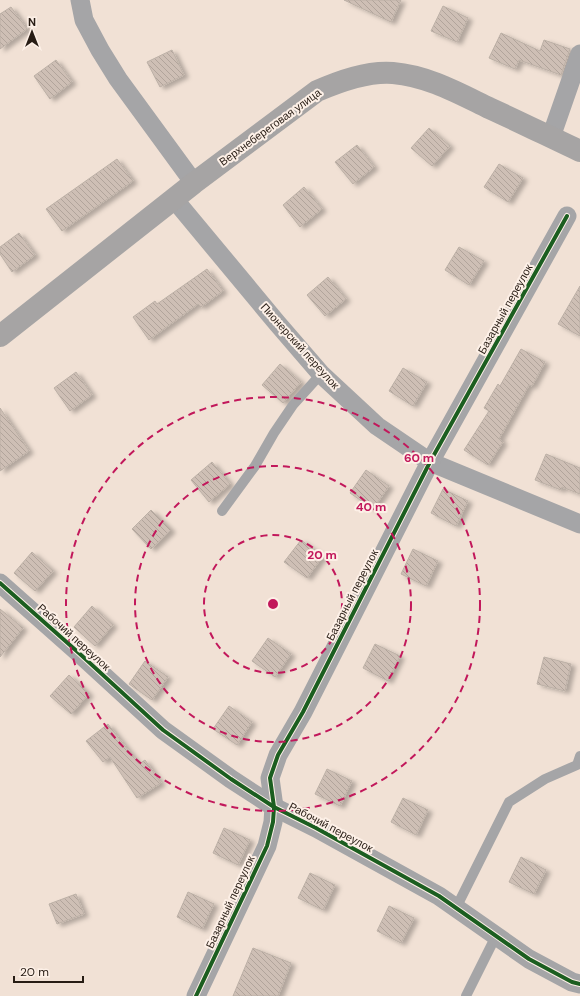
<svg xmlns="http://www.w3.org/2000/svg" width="580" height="996" font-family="'DM Sans',sans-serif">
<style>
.building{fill:url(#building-back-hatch);stroke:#bcb0a6;filter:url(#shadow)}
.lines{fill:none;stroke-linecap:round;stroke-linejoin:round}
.lane{stroke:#a5a5a7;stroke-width:10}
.street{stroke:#a5a5a7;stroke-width:19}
.secondary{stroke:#a6a4a4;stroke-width:22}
.cycleway-casing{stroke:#fdf0e7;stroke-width:6}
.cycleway{stroke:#1b5e20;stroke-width:4}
.ring{fill:none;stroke:#c2185b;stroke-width:2;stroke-dasharray:7 5}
.labels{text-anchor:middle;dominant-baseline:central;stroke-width:4;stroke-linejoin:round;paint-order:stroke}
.street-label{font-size:11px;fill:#271c14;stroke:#fdf0e7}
.centre{fill:#c2185b;stroke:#fdf0e7;stroke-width:2}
.ring-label{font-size:12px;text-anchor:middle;font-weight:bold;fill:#c2185b;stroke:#fdf0e7;stroke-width:4;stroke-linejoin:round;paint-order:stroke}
</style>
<defs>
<pattern id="building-back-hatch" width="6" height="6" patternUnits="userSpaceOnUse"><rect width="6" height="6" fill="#cebfb5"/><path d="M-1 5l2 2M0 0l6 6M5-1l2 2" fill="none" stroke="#b1a49b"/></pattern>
<filter id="shadow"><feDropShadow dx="4.5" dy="2.5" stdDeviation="2" flood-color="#0004"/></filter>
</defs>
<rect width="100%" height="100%" fill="#f1e1d5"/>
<g class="building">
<path d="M 344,0 L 401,0 L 391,22 Z"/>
<path d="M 443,6 L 468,18 L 457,42 L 431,31 Z"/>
<path d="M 11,7 L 27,29 L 0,49 L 0,14 Z"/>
<path d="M 501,33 L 540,51 L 544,40 L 570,49 L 561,75 L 519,60 L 515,69 L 489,58 Z"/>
<path d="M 172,50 L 184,75 L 160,87 L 147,62 Z"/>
<path d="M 56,60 L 72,82 L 50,99 L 34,76 Z"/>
<path d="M 429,128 L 450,146 L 432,166 L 411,148 Z"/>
<path d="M 357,145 L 374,167 L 353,184 L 335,162 Z"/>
<path d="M 117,159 L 133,181 L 62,231 L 46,209 Z"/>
<path d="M 499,164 L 523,178 L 508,202 L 484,187 Z"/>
<path d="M 304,187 L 322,209 L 300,227 L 283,205 Z"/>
<path d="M 19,233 L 35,255 L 12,272 L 0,254 L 0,247 Z"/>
<path d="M 459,247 L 484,261 L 469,285 L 445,270 Z"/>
<path d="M 207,269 L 223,291 L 201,307 L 198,304 L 149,340 L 133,317 L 155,301 L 157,304 Z"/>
<path d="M 328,277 L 346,299 L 325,316 L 307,295 Z"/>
<path d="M 580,286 L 580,336 L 558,324 Z"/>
<path d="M 521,349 L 545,362 L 532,386 L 529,385 L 499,439 L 503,442 L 488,465 L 464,450 L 489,411 L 484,408 L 498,384 L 500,386 Z"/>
<path d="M 280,364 L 301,382 L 283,403 L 262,385 Z"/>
<path d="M 403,368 L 427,382 L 413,406 L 389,391 Z"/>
<path d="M 76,372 L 92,395 L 70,411 L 54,388 Z"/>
<path d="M 0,408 L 29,451 L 0,471 Z"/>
<path d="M 546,454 L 580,468 L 580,494 L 562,487 L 561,490 L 535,480 Z"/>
<path d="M 212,462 L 230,484 L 209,502 L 191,480 Z"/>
<path d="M 366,470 L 389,486 L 373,509 L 350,493 Z"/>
<path d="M 443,489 L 468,501 L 456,526 L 431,513 Z"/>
<path d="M 151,510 L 171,530 L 151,549 L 132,529 Z"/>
<path d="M 301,540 L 323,556 L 307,578 L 284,562 Z"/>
<path d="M 413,549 L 438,561 L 426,586 L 401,574 Z"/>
<path d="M 32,552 L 53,571 L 35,591 L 14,573 Z"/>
<path d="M 92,606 L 113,625 L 95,646 L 74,627 Z"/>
<path d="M 0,609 L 23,628 L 0,657 Z"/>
<path d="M 268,638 L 291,654 L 275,677 L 252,661 Z"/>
<path d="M 375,644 L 400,656 L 388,681 L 363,668 Z"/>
<path d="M 544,657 L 571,664 L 565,691 L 537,684 Z"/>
<path d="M 145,661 L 168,677 L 152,700 L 129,684 Z"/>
<path d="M 69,675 L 89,694 L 71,714 L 50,696 Z"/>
<path d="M 229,706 L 252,722 L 237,745 L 213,729 Z"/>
<path d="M 108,724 L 139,764 L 145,760 L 161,783 L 137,798 L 110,757 L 103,762 L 86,741 Z"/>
<path d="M 327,769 L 352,781 L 340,806 L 315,794 Z"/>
<path d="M 403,798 L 428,810 L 416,835 L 391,822 Z"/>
<path d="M 224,828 L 250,840 L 238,865 L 213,853 Z"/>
<path d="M 521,857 L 546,870 L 534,894 L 509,882 Z"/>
<path d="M 310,873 L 335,885 L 323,910 L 298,898 Z"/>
<path d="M 188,892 L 214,904 L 202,929 L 177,917 Z"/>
<path d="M 76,894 L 84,914 L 57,924 L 49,904 Z"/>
<path d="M 389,906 L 414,918 L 401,943 L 377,931 Z"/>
<path d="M 253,948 L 291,963 L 278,996 L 233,996 Z"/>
</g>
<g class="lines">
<g class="lane">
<path d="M 222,511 L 255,466 L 274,433 L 293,405 L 321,374"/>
<path d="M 456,908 L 509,802 L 545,779 L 577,765 L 580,756"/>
<path d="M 466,996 L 496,936"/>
</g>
<g class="street">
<path d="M 80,0 L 84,20 L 100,50 L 118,79 L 194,183"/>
<path d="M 551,137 L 580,54"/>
<path d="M 174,199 L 277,323 L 321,374 L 377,426 L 430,462 L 580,524"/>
<path d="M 0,583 L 80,654 L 163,730 L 231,779 L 274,807 L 316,828 L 439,896 L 529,959 L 572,982 L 580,984"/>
<path d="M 196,996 L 267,846 L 273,822 L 274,807 L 270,778 L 278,755 L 303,712 L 430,462 L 567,216"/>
</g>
<path class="secondary" d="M 0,336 L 194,183 L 317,91 C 340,81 367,71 393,73 C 428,76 458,93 489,108 C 520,122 550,137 580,151"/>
<defs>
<g id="cycleway">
<path d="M 0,583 L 80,654 L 163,730 L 231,779 L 274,807 L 316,828 L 439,896 L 529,959 L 572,982 L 580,984"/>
<path d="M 196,996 L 267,846 L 273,822 L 274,807 L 270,778 L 278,755 L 303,712 L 430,462 L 567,216"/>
</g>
</defs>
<use href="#cycleway" class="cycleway-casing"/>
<use href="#cycleway" class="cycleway"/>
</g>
<g class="ring">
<circle cx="273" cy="604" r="69"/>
<circle cx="273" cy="604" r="138"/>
<circle cx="273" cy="604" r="207"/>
</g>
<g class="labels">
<g class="street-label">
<text transform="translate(270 127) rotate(-36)">Верхнебереговая улица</text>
<text transform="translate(505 309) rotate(-61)">Базарный переулок</text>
<text transform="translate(300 346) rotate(48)">Пионерский переулок</text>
<text transform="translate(352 595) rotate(-63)">Базарный переулок</text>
<text transform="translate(74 637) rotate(42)">Рабочий переулок</text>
<text transform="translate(331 827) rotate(28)">Рабочий переулок</text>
<text transform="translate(230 902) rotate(-65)">Базарный переулок</text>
</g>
</g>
<circle cx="273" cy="604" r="6" class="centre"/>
<g class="ring-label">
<text x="419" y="462">60 m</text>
<text x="371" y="511">40 m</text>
<text x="322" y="559">20 m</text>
</g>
<g transform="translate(32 32)" stroke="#fdf0e7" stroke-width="3" paint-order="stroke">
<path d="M0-3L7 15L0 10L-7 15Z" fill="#271c14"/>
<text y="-6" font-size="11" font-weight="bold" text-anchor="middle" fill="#271c14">N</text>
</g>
<path d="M14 976v6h69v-6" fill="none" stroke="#271c14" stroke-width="2"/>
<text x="20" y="976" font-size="12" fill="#271c14" stroke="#fdf0e7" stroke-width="3" paint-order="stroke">20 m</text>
</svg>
